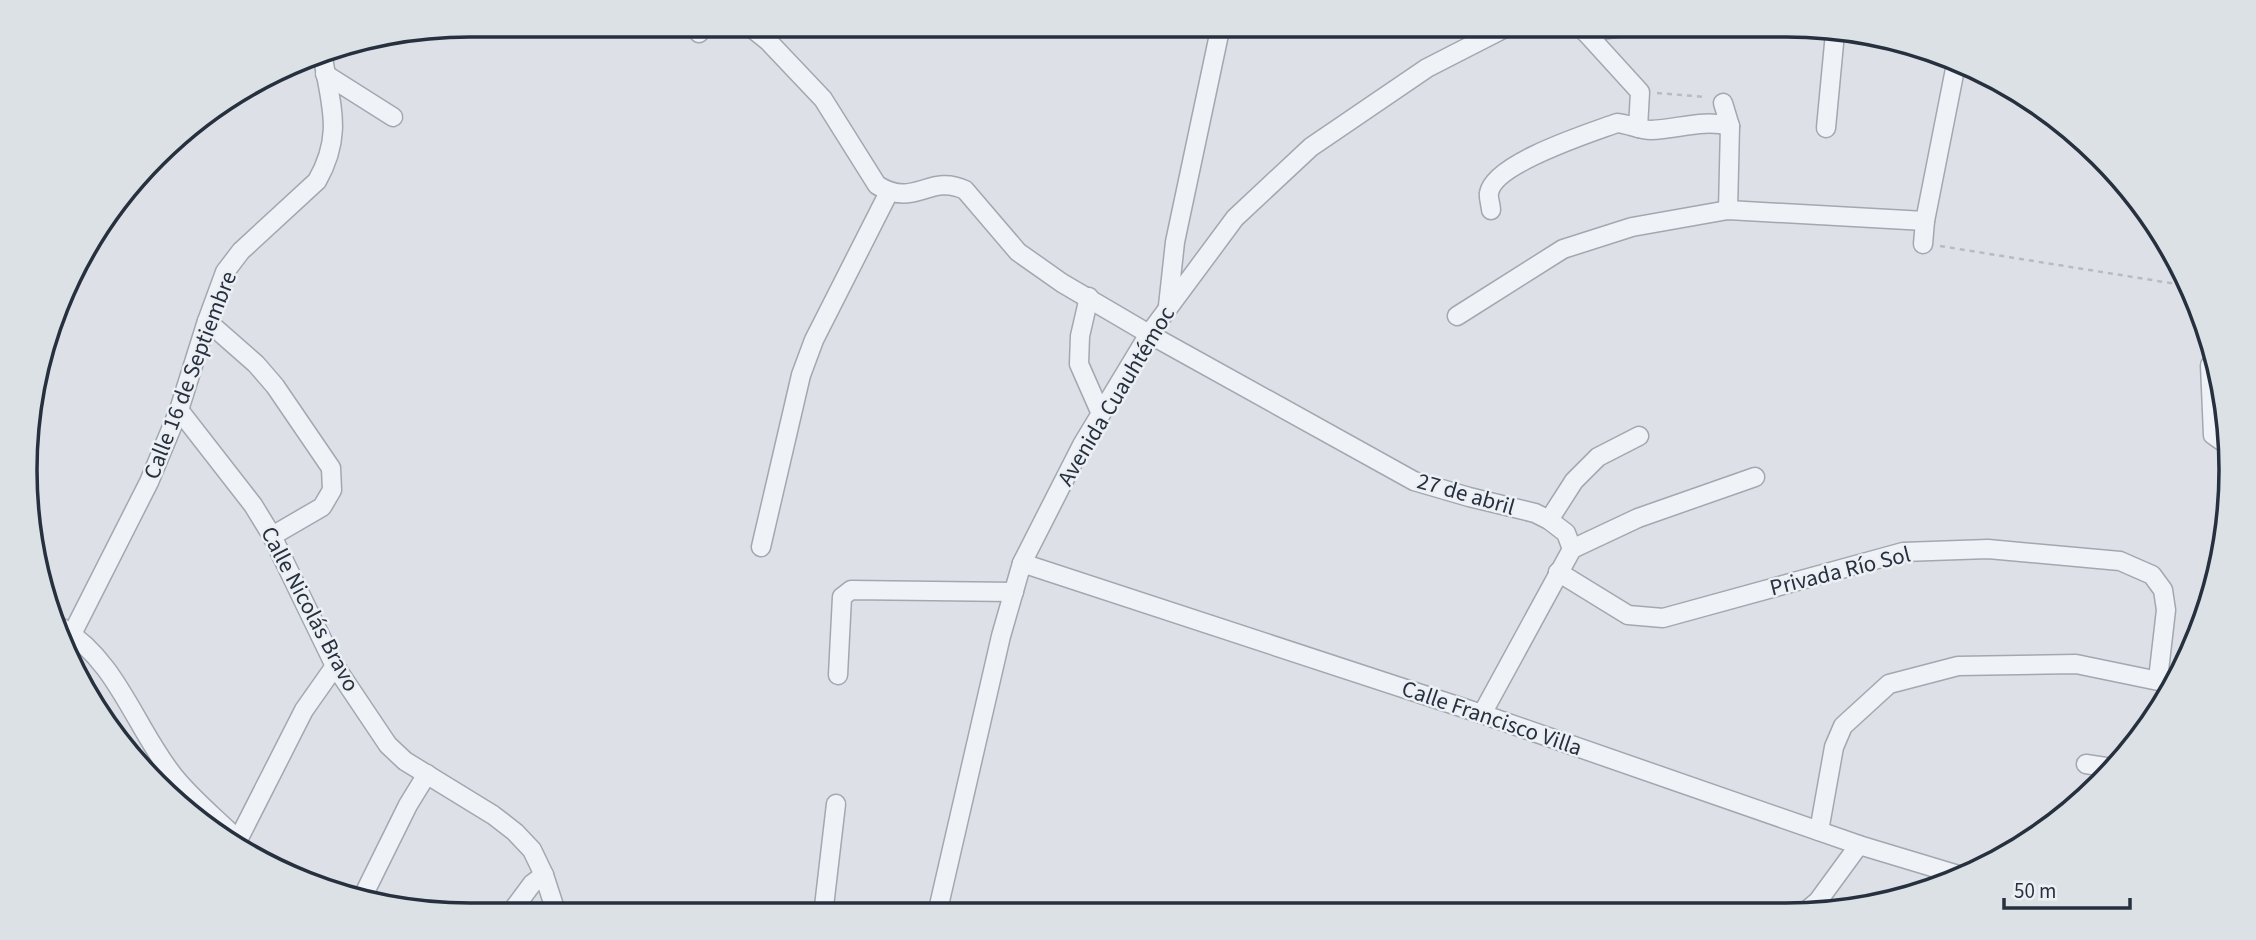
<svg xmlns="http://www.w3.org/2000/svg" width="2256" height="940" font-family="'Source Sans 3',sans-serif">
<style>
.lines{fill:none;stroke-linecap:round;stroke-linejoin:round}
.minor-casing{stroke:#a2a8b1;stroke-width:21}
.path{stroke:#b7bcc2;stroke-width:2.5;stroke-dasharray:5 5;stroke-linecap:butt}
.minor{stroke:#eff2f6;stroke-width:18}
.labels{text-anchor:middle;dominant-baseline:central;stroke-width:5;stroke-linejoin:round;paint-order:stroke}
.street-label{font-size:23px;fill:#26303e;stroke:#ecf0f5}
.rim{fill:none;stroke:#26303e;stroke-width:3.5}
</style>
<rect width="100%" height="100%" fill="#dde1e7"/>
<g class="lines">
<defs>
<g id="minor">
<path d="M 748,25 L 768,41 L 823,99 L 877,185 C 915,209 929,173 965,190 L 1018,252 L 1062,283 L 1149,334 L 1414,481 L 1469,497 L 1535,513 L 1549,520 L 1566,533 L 1572,549"/>
<path d="M 1579,25 L 1640,92 L 1638,128"/>
<path d="M 1585,32 L 1638,25"/>
<path d="M 699,33 L 703,25"/>
<path d="M 325,74 L 393,117"/>
<path d="M 1723,103 L 1730,126 L 1728,210"/>
<path d="M 1826,128 L 1835,33"/>
<path d="M 1491,210 C 1491,205 1488,198 1489,193 C 1494,163 1590,133 1617,123 C 1629,124 1639,130 1651,130 C 1678,129 1703,119 1730,126"/>
<path d="M 1923,244 L 1925,221 L 1956,64"/>
<path d="M 1089,297 L 1080,336 L 1079,364 L 1101,414"/>
<path d="M 1168,306 L 1175,242 L 1221,25"/>
<path d="M 1457,316 L 1563,249 L 1632,227 L 1728,210 L 1925,221"/>
<path d="M 207,321 L 256,364 L 275,386 L 331,468 L 332,490 L 322,507 L 272,536"/>
<path d="M 2210,365 L 2213,435 L 2230,447"/>
<path d="M 179,410 L 253,505 L 272,536 L 335,666 L 388,745 L 405,761 L 493,815 L 515,832 L 532,850 L 544,875 L 557,915"/>
<path d="M 1549,520 L 1574,481 L 1598,457 L 1639,436"/>
<path d="M 761,547 L 801,375 L 814,340 L 889,192"/>
<path d="M 1572,549 L 1638,518 L 1755,477"/>
<path d="M 1022,563 L 1482,714 L 1859,845 L 1962,876"/>
<path d="M 1558,572 L 1628,615 L 1663,618 L 1903,552 L 1988,549 L 2120,561 L 2152,575 L 2163,590 L 2166,610 L 2158,679"/>
<path d="M 62,628 C 117,661 135,727 173,775 C 191,798 217,819 238,840"/>
<path d="M 68,642 L 149,482 L 179,410 L 207,321 L 225,272 L 241,251 L 317,181 C 345,132 329,102 322,51"/>
<path d="M 838,675 L 842,597 L 851,590 L 1014,592"/>
<path d="M 1482,714 L 1572,549"/>
<path d="M 2086,764 L 2112,768"/>
<path d="M 1819,831 L 1834,747 L 1843,726 L 1889,684 L 1958,666 L 2076,664 L 2173,684"/>
<path d="M 238,844 L 238,840 L 304,710 L 335,666"/>
<path d="M 362,898 L 408,805 L 427,774"/>
<path d="M 1805,912 L 1818,901 L 1859,845"/>
<path d="M 937,914 L 1001,636 L 1022,563 L 1082,445 L 1149,334 L 1235,218 L 1311,147 L 1427,68 L 1511,25"/>
<path d="M 509,915 L 532,884 L 544,875"/>
<path d="M 823,915 L 836,804"/>
</g>
</defs>
<use href="#minor" class="minor-casing"/>
<g class="path">
<path d="M 1657,93 L 1706,97"/>
<path d="M 1940,246 L 2189,286"/>
</g>
<use href="#minor" class="minor"/>
</g>
<g class="labels">
<g class="street-label">
<text transform="translate(190 375) rotate(-69)">Calle 16 de Septiembre</text>
<text transform="translate(1116 396) rotate(-59)">Avenida Cuauhtémoc</text>
<text transform="translate(1466 494) rotate(16)">27 de abril</text>
<text transform="translate(1840 571) rotate(-14)">Privada Río Sol</text>
<text transform="translate(310 609) rotate(62)">Calle Nicolás Bravo</text>
<text transform="translate(1492 718) rotate(19)">Calle Francisco Villa</text>
</g>
</g>
<path d="M0 0H2256V940H0ZM470 37H1786A433 433 0 0 1 2219 470V470A433 433 0 0 1 1786 903H470A433 433 0 0 1 37 470V470A433 433 0 0 1 470 37Z" fill="#dce1e6" fill-rule="evenodd"/>
<path class="rim" d="M470 37H1786A433 433 0 0 1 2219 470V470A433 433 0 0 1 1786 903H470A433 433 0 0 1 37 470V470A433 433 0 0 1 470 37Z"/>
<path d="M2004 898v10h126v-10" fill="none" stroke="#26303e" stroke-width="3.5"/>
<text x="2014" y="898" font-size="21" fill="#26303e" stroke="#ecf0f5" stroke-width="5" paint-order="stroke">50 m</text>
</svg>
